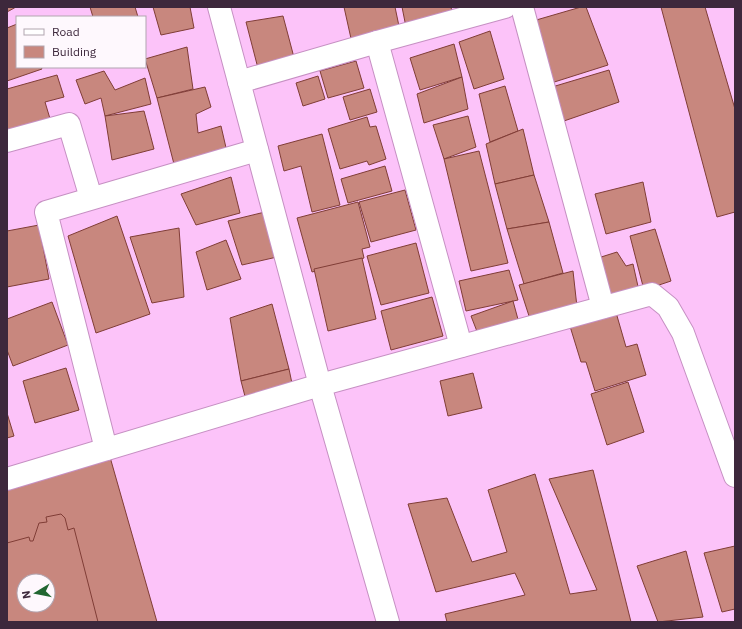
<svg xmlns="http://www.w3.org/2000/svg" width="742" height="629" font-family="'IBM Plex Sans',sans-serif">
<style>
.building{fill:#c8877e;stroke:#803d36;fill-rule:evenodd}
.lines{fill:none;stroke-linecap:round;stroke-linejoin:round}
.minor-casing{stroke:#c690c3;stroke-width:24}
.minor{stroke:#fff;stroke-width:22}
</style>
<rect width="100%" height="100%" fill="#fcc3f9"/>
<g class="building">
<path d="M 7,7 L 16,7 L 7,12 Z"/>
<path d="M 90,7 L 135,7 L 138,17 L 93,17 Z"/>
<path d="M 153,7 L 190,7 L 194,28 L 161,35 Z"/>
<path d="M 344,7 L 395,7 L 400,31 L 352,43 Z"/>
<path d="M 402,7 L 451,7 L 453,17 L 406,27 Z"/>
<path d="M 581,7 L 586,7 L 608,65 L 548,84 L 526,23 Z"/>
<path d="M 661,7 L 705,7 L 735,109 L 735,212 L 717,217 Z"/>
<path d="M 283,16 L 296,65 L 260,76 L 246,22 Z"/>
<path d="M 17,24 L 17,67 L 41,67 L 42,69 L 7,81 L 7,28 Z"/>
<path d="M 490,31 L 504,79 L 474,89 L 459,42 Z"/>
<path d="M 454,44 L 462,77 L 420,90 L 410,58 Z"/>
<path d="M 187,47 L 193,89 L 157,98 L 145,59 Z"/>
<path d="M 356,61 L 364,88 L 328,98 L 320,71 Z"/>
<path d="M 609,70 L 619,102 L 561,122 L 552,87 Z"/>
<path d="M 104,71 L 115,90 L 145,78 L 151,104 L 105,116 L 101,98 L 85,104 L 76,80 Z"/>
<path d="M 57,75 L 64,97 L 45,102 L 51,122 L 7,131 L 7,89 Z"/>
<path d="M 318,76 L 325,99 L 303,106 L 296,83 Z"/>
<path d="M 462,77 L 468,109 L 424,123 L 417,94 Z"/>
<path d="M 505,86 L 518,131 L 490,142 L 479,94 Z"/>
<path d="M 205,87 L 211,107 L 196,114 L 198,133 L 221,126 L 227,152 L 175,168 L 157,98 Z"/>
<path d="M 370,89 L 377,112 L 350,120 L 343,97 Z"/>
<path d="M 144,111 L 154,149 L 112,160 L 105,116 Z"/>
<path d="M 468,116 L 476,147 L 444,159 L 433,125 Z"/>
<path d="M 367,117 L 370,127 L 376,126 L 386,159 L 369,165 L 367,161 L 340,169 L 328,129 Z"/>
<path d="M 523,129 L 534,175 L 495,184 L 486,144 Z"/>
<path d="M 322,134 L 340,205 L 312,212 L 301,166 L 284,171 L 278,146 Z"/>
<path d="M 479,151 L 508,263 L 471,271 L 444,159 Z"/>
<path d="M 385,166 L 392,191 L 348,203 L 341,179 Z"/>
<path d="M 534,175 L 549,222 L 507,229 L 495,184 Z"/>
<path d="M 231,177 L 240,213 L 196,225 L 181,194 Z"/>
<path d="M 643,182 L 651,222 L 606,234 L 595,194 Z"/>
<path d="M 405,190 L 416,230 L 371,242 L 359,202 Z"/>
<path d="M 358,202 L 370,247 L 362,249 L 364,258 L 312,272 L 297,218 Z"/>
<path d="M 265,212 L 277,257 L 242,265 L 228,221 Z"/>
<path d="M 117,216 L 150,314 L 96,333 L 68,236 Z"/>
<path d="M 549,222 L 563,273 L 524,284 L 507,229 Z"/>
<path d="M 39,225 L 49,279 L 7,287 L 7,231 Z"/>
<path d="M 179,228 L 184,297 L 152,303 L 130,237 Z"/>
<path d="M 655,229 L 671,281 L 644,290 L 630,236 Z"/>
<path d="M 226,240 L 241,279 L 207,290 L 196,252 Z"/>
<path d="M 416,243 L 429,293 L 381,305 L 367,256 Z"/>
<path d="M 617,252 L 626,266 L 633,264 L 639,291 L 610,298 L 598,258 Z"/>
<path d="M 362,258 L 376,319 L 328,331 L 314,269 Z"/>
<path d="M 509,270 L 518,300 L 466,311 L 459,281 Z"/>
<path d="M 573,271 L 577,307 L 530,319 L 519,285 Z"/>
<path d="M 432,297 L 443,336 L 391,350 L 381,311 Z"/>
<path d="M 513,301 L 519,323 L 478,334 L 471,316 Z"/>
<path d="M 52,302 L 68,345 L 13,366 L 7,350 L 7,319 Z"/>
<path d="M 272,304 L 289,369 L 241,381 L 230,318 Z"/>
<path d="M 615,309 L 626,347 L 637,344 L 646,375 L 595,391 L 586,362 L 581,362 L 569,323 Z"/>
<path d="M 66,368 L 79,410 L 35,423 L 23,381 Z"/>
<path d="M 289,369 L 294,393 L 247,404 L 241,381 Z"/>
<path d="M 473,373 L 482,408 L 448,416 L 440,381 Z"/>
<path d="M 628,382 L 644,432 L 607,445 L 591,394 Z"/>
<path d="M 7,413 L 14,436 L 7,438 Z"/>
<path d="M 110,457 L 157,622 L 7,622 L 7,485 ZM 24,581 L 48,581 L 48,605 L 24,605 Z"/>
<path d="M 593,470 L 631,622 L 447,622 L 445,614 L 525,595 L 515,573 L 436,592 L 408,504 L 447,498 L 472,562 L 507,552 L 488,490 L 535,474 L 570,594 L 597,590 L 549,479 Z"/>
<path d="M 61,514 L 65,518 L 68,530 L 74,528 L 98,622 L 7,622 L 7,543 L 29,537 L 30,541 L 33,541 L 39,523 L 47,522 L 46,517 ZM 24,581 L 48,581 L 48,605 L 24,605 Z"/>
<path d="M 735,546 L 735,609 L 722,612 L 704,553 Z"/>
<path d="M 686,551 L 703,617 L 658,622 L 637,566 Z"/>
</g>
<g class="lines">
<defs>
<g id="minor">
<path d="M 219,7 L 320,385 L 388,622"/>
<path d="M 522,7 L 603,307"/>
<path d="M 377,42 L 461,346"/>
<path d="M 239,82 L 377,42 L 505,7"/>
<path d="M 7,141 L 69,124 L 91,198"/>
<path d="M 106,449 L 46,212 L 257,150"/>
<path d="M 7,479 L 320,385 L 652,294 L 668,307 L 683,333 L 735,476"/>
</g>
</defs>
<use href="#minor" class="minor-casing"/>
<use href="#minor" class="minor"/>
</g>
<rect width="742" height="629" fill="none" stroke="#3d283c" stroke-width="16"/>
<rect x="16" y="16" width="130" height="52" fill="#fef8fd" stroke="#b1a5b0"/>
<rect x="24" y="29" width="20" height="6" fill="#ffffff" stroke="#b1a5b0"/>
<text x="52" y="36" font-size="12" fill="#3d283c">Road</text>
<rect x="24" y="46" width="20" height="12" fill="#c8877e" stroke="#b1a5b0"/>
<text x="52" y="56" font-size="12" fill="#3d283c">Building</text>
<g transform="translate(36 593) rotate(260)"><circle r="19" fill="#fef8fd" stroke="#b1a5b0"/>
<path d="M0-3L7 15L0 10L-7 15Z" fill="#216631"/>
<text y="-6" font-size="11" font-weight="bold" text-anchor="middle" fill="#3d283c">N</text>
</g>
</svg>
